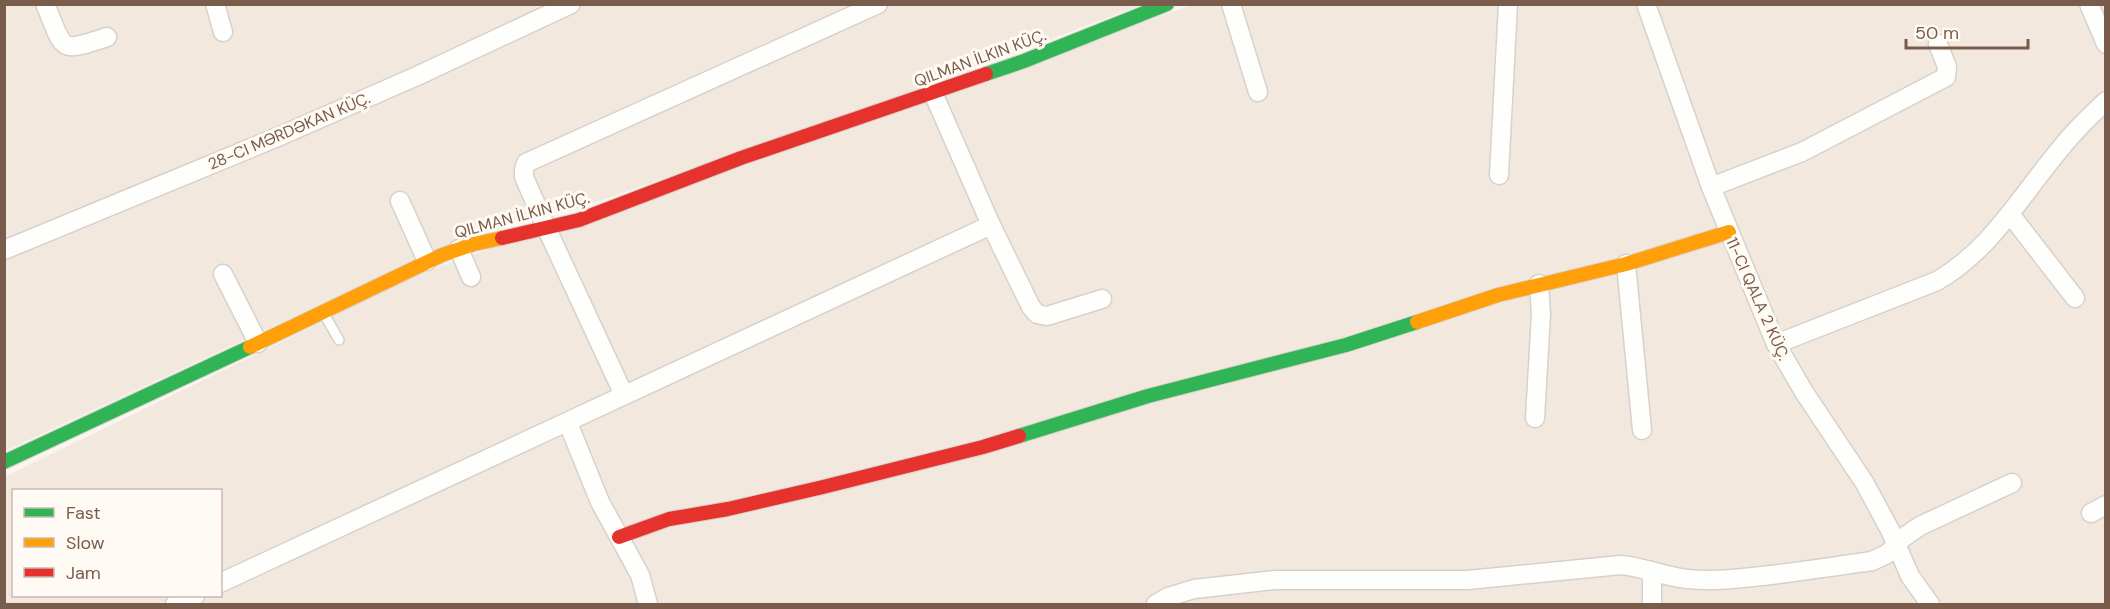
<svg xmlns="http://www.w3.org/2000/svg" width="2110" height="609" font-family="'DM Sans',sans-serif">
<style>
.residential{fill:#f2e8de;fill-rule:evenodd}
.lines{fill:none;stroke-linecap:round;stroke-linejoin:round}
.lane-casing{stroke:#d7d1cb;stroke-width:12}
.street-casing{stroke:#d7d1cb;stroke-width:21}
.fast-casing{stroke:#d9d2cb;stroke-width:16}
.slow-casing{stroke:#d9d2cb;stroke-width:16}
.jam-casing{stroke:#d9d2cb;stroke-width:16}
.lane{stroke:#fefefd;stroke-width:9}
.street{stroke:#fefefd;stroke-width:18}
.fast{stroke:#30b455;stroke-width:14}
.slow{stroke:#ff9f0a;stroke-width:14}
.jam{stroke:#e5322d;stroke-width:14}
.labels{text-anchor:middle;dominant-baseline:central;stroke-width:6;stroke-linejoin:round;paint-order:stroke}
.street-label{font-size:16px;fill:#7a5c4d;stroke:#fffaf3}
</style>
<rect width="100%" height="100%" fill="#f9f5f0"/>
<g class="residential">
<path d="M 4,5 L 1141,5 L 903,95 L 576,209 L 522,220 L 478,231 L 5,451 Z"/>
<path d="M 1192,5 L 2105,5 L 2105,604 L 5,604 L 4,477 L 302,332 L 412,276 ZM 14,490 L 220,490 L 220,596 L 14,596 Z"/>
</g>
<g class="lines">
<defs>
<path id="lane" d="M 324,314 L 339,340"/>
<g id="street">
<path d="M 45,4 C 65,50 57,54 107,37"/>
<path d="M 215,4 L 223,32"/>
<path d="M 1231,4 L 1258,92"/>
<path d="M 1646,4 L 1711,187 L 1776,344 L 1804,392 L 1864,482 L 1890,530 L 1910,576 L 1930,604"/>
<path d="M 2089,4 L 2106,44"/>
<path d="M 933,93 L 991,225 L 1031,307 L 1037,314 L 1047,316 L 1102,299"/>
<path d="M 1499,175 L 1508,4"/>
<path d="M 1711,187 L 1802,152 L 1946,77 L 1947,67 L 1938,44"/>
<path d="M 400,201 L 427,261"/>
<path d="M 2010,214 L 2075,298"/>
<path d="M 459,249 L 471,277"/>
<path d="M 4,250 L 280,136 L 417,76 L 571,4"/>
<path d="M 1626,264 L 1642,430"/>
<path d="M 223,274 L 258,343"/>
<path d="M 1776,344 L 1937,281 C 1991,250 2022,194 2061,148 C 2074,131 2090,116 2106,101"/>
<path d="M 624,395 L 546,227 L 524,177 L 524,169 L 526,163 L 878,4"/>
<path d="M 1535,418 L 1541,314 L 1539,284"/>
<path d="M 568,423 L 600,502 L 640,575 L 648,604"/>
<path d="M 2091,513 L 2106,505"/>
<path d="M 1652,571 L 1652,604"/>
<path d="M 220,583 L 991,225"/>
<path d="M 175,604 L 195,596"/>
<path d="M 1156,604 L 1168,597 L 1194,589 L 1274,580 L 1468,580 L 1621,565 C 1644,567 1665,577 1688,579 C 1716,582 1744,578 1771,575 C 1805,571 1838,566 1872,561 L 1887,554 L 1904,537 L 1920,526 L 2012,483"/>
</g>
<g id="fast">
<path d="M 986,74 L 1024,61 L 1167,4"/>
<path d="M 1019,436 L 1148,396 L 1346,345 L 1417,322"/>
<path d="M 4,462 L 250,347"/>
</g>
<g id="slow">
<path d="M 1417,322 L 1498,295 L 1626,264 L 1729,232"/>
<path d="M 250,347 L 442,255 L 474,244 L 502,238"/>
</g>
<g id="jam">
<path d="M 502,238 L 579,220 L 741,158 L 986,74"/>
<path d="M 619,537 L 669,519 L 728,509 L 823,487 L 983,447 L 1019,436"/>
</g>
</defs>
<use href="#lane" class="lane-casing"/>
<use href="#street" class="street-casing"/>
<use href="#fast" class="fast-casing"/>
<use href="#slow" class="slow-casing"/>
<use href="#jam" class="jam-casing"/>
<use href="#lane" class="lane"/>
<use href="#street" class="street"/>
<use href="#fast" class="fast"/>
<use href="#slow" class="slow"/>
<use href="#jam" class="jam"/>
</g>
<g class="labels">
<g class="street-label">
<text transform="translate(980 58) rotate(-20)">QILMAN İLKIN KÜÇ.</text>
<text transform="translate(289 131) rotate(-23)">28-CI MƏRDƏKAN KÜÇ.</text>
<text transform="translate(522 215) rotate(-15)">QILMAN İLKIN KÜÇ.</text>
<text transform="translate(1758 299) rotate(66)">11-CI QALA 2 KÜÇ.</text>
</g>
</g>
<rect width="2110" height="609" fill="none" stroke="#7a5c4d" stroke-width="12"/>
<rect x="12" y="489" width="210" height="108" fill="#fffaf3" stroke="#cabbb1" stroke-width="1.5"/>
<rect x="24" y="508" width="30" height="9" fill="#30b455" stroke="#cabbb1" stroke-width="1.5"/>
<text x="66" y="519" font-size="18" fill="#7a5c4d">Fast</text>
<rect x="24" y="538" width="30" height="9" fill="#ff9f0a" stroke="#cabbb1" stroke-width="1.5"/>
<text x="66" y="549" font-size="18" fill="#7a5c4d">Slow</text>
<rect x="24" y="568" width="30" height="9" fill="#e5322d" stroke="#cabbb1" stroke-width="1.5"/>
<text x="66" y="579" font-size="18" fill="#7a5c4d">Jam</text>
<path d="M1906 39v9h122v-9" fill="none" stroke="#7a5c4d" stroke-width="3"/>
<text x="1915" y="39" font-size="18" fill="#7a5c4d" stroke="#fffaf3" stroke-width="4.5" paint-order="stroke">50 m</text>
</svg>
